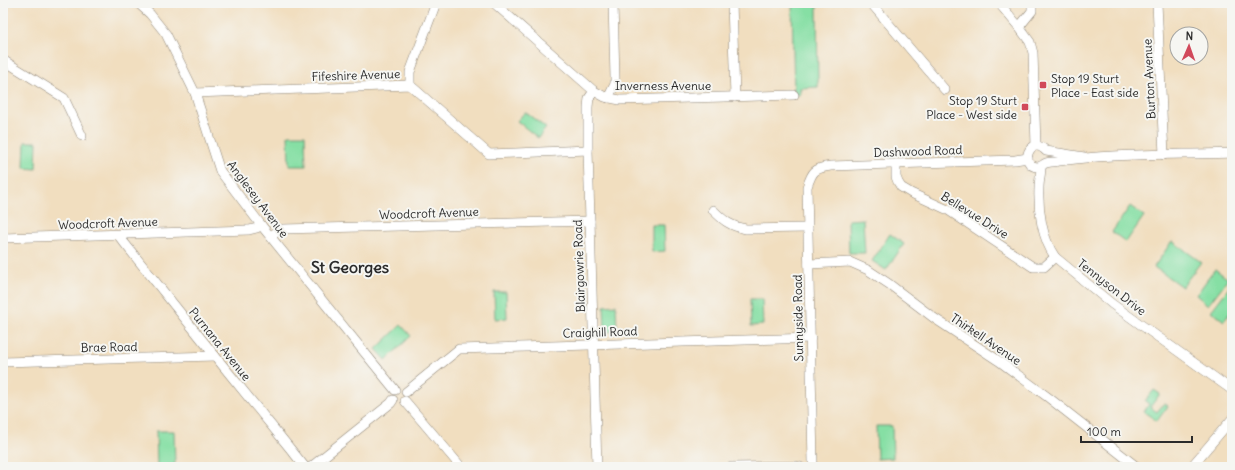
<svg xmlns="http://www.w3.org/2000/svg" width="1235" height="470" font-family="Delius,sans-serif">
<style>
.green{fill:#86dfa4;stroke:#588568}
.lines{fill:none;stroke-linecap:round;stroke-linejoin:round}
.minor-casing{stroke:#8e8475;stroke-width:10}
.minor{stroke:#fff;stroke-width:9}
.poi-dot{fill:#d1495b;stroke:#f6f6f2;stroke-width:1.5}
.labels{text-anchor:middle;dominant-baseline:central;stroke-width:4;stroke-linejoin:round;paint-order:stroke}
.street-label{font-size:12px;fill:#2b2b2b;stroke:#f6f6f2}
.poi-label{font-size:12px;fill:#2b2b2b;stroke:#f6f6f2;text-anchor:start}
.district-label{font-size:16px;font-weight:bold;fill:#2b2b2b;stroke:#f6f6f2}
</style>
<rect width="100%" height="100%" fill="#f6f6f2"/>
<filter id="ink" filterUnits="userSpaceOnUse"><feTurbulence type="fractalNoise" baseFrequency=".025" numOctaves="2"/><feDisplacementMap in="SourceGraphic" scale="8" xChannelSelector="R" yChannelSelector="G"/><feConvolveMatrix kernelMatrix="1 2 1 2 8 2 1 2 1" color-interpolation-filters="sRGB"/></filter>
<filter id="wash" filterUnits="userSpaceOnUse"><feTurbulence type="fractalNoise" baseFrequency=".012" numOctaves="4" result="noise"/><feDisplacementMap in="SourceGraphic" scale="16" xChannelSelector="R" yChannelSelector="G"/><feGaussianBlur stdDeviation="0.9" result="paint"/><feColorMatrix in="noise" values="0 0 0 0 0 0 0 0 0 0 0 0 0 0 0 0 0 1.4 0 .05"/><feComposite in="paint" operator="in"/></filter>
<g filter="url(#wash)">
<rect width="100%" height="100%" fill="#f1debf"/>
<g class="green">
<path d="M 792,3 L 817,3 L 818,87 L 800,88 L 800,95 L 794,95 Z"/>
<path d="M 525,112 L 546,128 L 538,138 L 517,121 Z"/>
<path d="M 288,135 L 305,135 L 306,166 L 289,166 Z"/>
<path d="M 25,142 L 37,142 L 36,169 L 24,168 Z"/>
<path d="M 1130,206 L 1144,216 L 1126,242 L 1112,232 Z"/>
<path d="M 863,219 L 865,253 L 849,253 L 848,220 Z"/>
<path d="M 652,225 L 664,225 L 665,251 L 652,252 Z"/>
<path d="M 890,234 L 904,244 L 886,270 L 872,261 Z"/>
<path d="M 1172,241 L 1201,262 L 1182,287 L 1154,267 Z"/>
<path d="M 1215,269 L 1228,279 L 1208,305 L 1196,295 Z"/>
<path d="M 1231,285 L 1232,286 L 1232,310 L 1224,321 L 1211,311 Z"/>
<path d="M 494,292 L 506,292 L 507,318 L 495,319 Z"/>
<path d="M 750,299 L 762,299 L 763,325 L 751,326 Z"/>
<path d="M 616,305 L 617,331 L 605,332 L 604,306 Z"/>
<path d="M 401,325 L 411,336 L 386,360 L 376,349 Z"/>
<path d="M 1154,390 L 1160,394 L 1150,407 L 1157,412 L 1164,403 L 1168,406 L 1157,421 L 1144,412 L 1149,404 L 1145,401 Z"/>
<path d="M 876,426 L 892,426 L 893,458 L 877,459 Z"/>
<path d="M 156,431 L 174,431 L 175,465 L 157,466 Z"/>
</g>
</g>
<g filter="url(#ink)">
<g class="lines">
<defs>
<g id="minor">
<path d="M 138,3 L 150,14 L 166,34 L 195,93 L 220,171 L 261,225 L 395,390"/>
<path d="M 494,3 L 594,91 L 605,97 L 620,100 L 794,95"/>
<path d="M 732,3 L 735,97"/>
<path d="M 871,3 L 945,90"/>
<path d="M 999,3 L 1019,27 L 1030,42 L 1033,53 L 1036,146"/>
<path d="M 1157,3 L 1164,155"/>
<path d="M 1019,27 L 1032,11 L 1032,3"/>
<path d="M 3,60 L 64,98 L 82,136"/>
<path d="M 410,85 L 410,72 L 436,3"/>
<path d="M 594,91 L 589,98 L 588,107 L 588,150 L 597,467"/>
<path d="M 195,93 L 410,85 L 489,154 L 588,150"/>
<path d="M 608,98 L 615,84 L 615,78 L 613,3"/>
<path d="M 1084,157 L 1046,151 C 1030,134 1018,166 1038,167 C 1042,167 1043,164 1046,163 C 1046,163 1051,162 1052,162 C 1111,153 1172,155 1232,153"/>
<path d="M 896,164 L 896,177 L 898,182 L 901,187 L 911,193 L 948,210 L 1033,267 L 1044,267 L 1055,257"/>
<path d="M 1041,166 C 1041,174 1039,181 1039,188 C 1038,211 1042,238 1055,257 L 1112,304 L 1232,390"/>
<path d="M 713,210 C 724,221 730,226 746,229 L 808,228"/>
<path d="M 118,235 L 215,356 L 305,467"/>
<path d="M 271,236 L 278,231 L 283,229 L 590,221"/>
<path d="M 3,238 L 249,230 L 257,228 L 261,225"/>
<path d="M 809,264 L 850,262 L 868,270 L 889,284 L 934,318 L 999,361 L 1049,398 L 1137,467"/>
<path d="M 3,362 L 215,356"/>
<path d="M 406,392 L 459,349 L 811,338"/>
<path d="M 405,401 L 461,467"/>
<path d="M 813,462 L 807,187 C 812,172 814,168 831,166 L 1015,160 L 1028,158"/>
<path d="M 311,467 L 391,403 L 393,400"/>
<path d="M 731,467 L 795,466 L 800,467"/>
<path d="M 1191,467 L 1232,419"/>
</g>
</defs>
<use href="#minor" class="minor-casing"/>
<use href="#minor" class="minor"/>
</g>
</g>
<g class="poi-dot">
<rect x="1039" y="81" width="8" height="8" rx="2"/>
<rect x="1021" y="103" width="8" height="8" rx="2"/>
</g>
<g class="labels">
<g class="street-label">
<text transform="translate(356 75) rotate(-2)">Fifeshire Avenue</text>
<text transform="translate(1149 79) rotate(-93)">Burton Avenue</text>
<text x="663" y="85">Inverness Avenue</text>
<text transform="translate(918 151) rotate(-2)">Dashwood Road</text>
<text transform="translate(258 199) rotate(53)">Anglesey Avenue</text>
<text transform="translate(429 213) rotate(-2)">Woodcroft Avenue</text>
<text transform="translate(975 215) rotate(32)">Bellevue Drive</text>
<text transform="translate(108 223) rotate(-2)">Woodcroft Avenue</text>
<text transform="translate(579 266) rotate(-92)">Blairgowrie Road</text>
<text transform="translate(1112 287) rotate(38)">Tennyson Drive</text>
<text transform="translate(798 318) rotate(-91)">Sunnyside Road</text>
<text transform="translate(600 332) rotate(-2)">Craighill Road</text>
<text transform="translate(986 339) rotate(34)">Thirkell Avenue</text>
<text transform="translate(220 344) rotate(51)">Purnana Avenue</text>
<text transform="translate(109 347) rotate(-1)">Brae Road</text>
</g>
<g class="poi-label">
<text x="1051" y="78">Stop 19 Sturt<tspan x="1051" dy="14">Place - East side</tspan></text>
<text x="1017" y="100" text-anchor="end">Stop 19 Sturt<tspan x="1017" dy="14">Place - West side</tspan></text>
</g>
<g class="district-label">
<text x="350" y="267">St Georges</text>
</g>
</g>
<rect width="1235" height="470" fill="none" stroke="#f6f6f2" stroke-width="16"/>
<g transform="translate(1189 46) rotate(2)"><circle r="19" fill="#f6f6f2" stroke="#a5a5a2"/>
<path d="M0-3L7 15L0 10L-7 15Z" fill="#d1495b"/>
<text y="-6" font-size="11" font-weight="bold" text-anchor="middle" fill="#2b2b2b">N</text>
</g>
<path d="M1081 436v6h111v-6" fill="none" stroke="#2b2b2b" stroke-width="2"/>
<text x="1087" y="436" font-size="12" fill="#2b2b2b" stroke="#f6f6f2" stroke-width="3" paint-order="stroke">100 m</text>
</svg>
